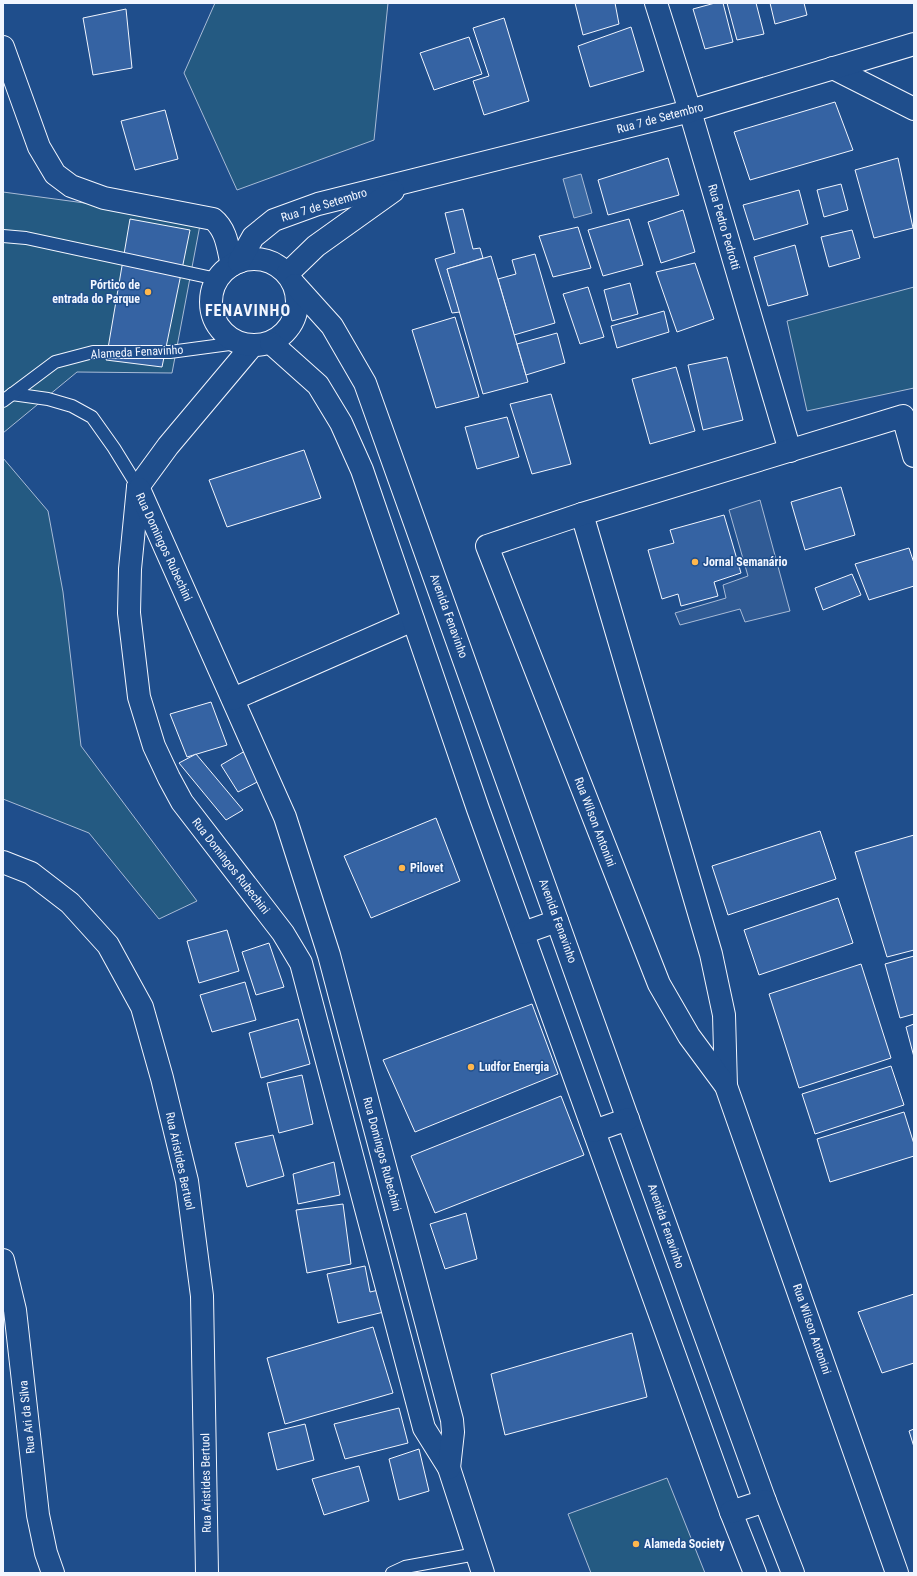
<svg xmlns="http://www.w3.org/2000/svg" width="917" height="1576" font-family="'Roboto Condensed',sans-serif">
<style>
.green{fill:#245a82;stroke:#a8bbd7}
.parking{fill:#305b95;stroke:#a8bbd7}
.water{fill:#3b69a3;stroke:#a8bbd7}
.building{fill:#3563a3;stroke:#f2f6ff}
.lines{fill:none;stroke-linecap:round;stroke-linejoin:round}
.lane-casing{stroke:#f2f6ff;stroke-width:14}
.street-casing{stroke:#f2f6ff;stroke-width:24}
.secondary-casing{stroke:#f2f6ff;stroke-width:24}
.lane{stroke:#1f4e8c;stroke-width:12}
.street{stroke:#1f4e8c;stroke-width:22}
.secondary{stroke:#1f4e8c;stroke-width:22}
.poi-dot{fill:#ffb74d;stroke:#1f4e8c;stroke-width:1.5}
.labels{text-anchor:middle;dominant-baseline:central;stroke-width:3;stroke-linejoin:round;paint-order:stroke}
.street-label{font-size:12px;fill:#f2f6ff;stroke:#1f4e8c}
.poi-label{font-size:12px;font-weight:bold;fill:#f2f6ff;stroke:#1f4e8c;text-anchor:start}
.district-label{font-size:16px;font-weight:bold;letter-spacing:1px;fill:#f2f6ff;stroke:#1f4e8c}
</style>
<rect width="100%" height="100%" fill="#1f4e8c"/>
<g class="green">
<path d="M 215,3 L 388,3 L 374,140 L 237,190 L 184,73 Z"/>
<path d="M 3,192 L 92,204 L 200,225 L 172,373 L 77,372 L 3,433 Z"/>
<path d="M 914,287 L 914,388 L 807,411 L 787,321 Z"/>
<path d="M 3,458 L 48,511 L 63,592 L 81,746 L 197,901 L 159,919 L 89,833 L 3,799 Z"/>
<path d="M 667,1478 L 705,1573 L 591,1573 L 568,1514 Z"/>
</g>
<path class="parking" d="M 760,500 L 790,611 L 745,622 L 740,609 L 680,625 L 675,613 L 726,598 L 723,585 L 748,576 L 729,510 Z"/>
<path class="water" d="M 581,174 L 592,213 L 574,218 L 563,179 Z"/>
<g class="building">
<path d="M 575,3 L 615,3 L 619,24 L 583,35 Z"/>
<path d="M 715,3 L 723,3 L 733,42 L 705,49 L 693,9 Z"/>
<path d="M 727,3 L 756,3 L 764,34 L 737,40 Z"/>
<path d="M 770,3 L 804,3 L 807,15 L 775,24 Z"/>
<path d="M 126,9 L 132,68 L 93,75 L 83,18 Z"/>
<path d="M 504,18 L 529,101 L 484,115 L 473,81 L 489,76 L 473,28 Z"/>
<path d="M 631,27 L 644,71 L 590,87 L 578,46 Z"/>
<path d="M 469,37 L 482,74 L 434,90 L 420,53 Z"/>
<path d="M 835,102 L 853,150 L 750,180 L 734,132 Z"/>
<path d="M 165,110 L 178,159 L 135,170 L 121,121 Z"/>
<path d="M 668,158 L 679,195 L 608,215 L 598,180 Z"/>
<path d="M 898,158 L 913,228 L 874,238 L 855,170 Z"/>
<path d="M 841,184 L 848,210 L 824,217 L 817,190 Z"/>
<path d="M 799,190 L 808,224 L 754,240 L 743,205 Z"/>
<path d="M 463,209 L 473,249 L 480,248 L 483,258 L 447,269 L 460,312 L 452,313 L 435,259 L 455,253 L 445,213 Z"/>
<path d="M 683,210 L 695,252 L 661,263 L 648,222 Z"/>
<path d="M 130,219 L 190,230 L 162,367 L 106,360 Z"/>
<path d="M 629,219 L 643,265 L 603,276 L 588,230 Z"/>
<path d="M 578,227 L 591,268 L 553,277 L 539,236 Z"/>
<path d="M 852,230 L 860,258 L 829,267 L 821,237 Z"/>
<path d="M 795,245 L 808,295 L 768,306 L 754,257 Z"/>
<path d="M 535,254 L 555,323 L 514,335 L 498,279 L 516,274 L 512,260 Z"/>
<path d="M 491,256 L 528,382 L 483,394 L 447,269 Z"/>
<path d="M 695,263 L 714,319 L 677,332 L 656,272 Z"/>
<path d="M 630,283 L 638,314 L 612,321 L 604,290 Z"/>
<path d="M 588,287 L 604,337 L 580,344 L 563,294 Z"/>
<path d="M 664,311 L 669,332 L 617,348 L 611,326 Z"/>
<path d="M 455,317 L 479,397 L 436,408 L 412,330 Z"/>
<path d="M 557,333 L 565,363 L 526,375 L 517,344 Z"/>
<path d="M 727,357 L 743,420 L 703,430 L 688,365 Z"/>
<path d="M 676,367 L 695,431 L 650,444 L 632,379 Z"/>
<path d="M 551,394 L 571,464 L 532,474 L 510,404 Z"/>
<path d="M 507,417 L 519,457 L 477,469 L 465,427 Z"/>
<path d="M 304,450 L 321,498 L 227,527 L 209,480 Z"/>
<path d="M 841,487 L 855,535 L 805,550 L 791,502 Z"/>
<path d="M 724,515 L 741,573 L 714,582 L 718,596 L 681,606 L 678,594 L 662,599 L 648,550 L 674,543 L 670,530 Z"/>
<path d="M 909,548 L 914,563 L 914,586 L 869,600 L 855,564 Z"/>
<path d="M 852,574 L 861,595 L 823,610 L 815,588 Z"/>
<path d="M 211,702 L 227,745 L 187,757 L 170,714 Z"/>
<path d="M 245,751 L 261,780 L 238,792 L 221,765 Z"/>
<path d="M 196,754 L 243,810 L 226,820 L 179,763 Z"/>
<path d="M 436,818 L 460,881 L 371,918 L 344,856 Z"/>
<path d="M 820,831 L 836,879 L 728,915 L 712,866 Z"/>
<path d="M 914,835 L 914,950 L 887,957 L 855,852 Z"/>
<path d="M 838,898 L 853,943 L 759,975 L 744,930 Z"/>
<path d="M 227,930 L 239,971 L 199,983 L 187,941 Z"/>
<path d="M 269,943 L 284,987 L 256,995 L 242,952 Z"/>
<path d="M 914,956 L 914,1014 L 900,1018 L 885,964 Z"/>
<path d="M 861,964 L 891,1058 L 799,1088 L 769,994 Z"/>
<path d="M 245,982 L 256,1020 L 212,1032 L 200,995 Z"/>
<path d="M 532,1004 L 558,1074 L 415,1132 L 383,1060 Z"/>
<path d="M 298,1019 L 310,1064 L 261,1078 L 249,1033 Z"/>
<path d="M 914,1024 L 914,1057 L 906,1027 Z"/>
<path d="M 891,1066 L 904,1105 L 815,1134 L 802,1094 Z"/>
<path d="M 302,1075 L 313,1124 L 279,1133 L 267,1083 Z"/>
<path d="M 561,1096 L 584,1155 L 435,1213 L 411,1156 Z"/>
<path d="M 904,1112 L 914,1144 L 914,1156 L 830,1182 L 817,1139 Z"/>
<path d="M 273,1135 L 284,1176 L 247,1187 L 235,1143 Z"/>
<path d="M 334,1162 L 340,1195 L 298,1204 L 293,1174 Z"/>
<path d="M 343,1204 L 351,1264 L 307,1273 L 296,1210 Z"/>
<path d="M 466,1213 L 477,1259 L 445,1269 L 430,1224 Z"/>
<path d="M 365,1266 L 370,1292 L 383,1289 L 388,1311 L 338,1323 L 327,1274 Z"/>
<path d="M 914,1294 L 914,1363 L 882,1373 L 858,1312 Z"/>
<path d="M 373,1327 L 393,1393 L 285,1424 L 267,1358 Z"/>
<path d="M 632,1333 L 647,1397 L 505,1435 L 491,1374 Z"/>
<path d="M 399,1408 L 408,1443 L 345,1459 L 334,1424 Z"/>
<path d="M 305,1424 L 314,1460 L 277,1470 L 268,1433 Z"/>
<path d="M 914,1429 L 914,1447 L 909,1431 Z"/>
<path d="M 419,1449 L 429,1491 L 399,1500 L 389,1459 Z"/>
<path d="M 359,1466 L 369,1501 L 324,1515 L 312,1479 Z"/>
</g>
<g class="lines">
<defs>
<g id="lane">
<path d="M 3,236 L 26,238 L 217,279"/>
<path d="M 12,394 L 48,399 L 72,406 L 92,417 L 114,448 L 138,487"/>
<path d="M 3,401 L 55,362 L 93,352 L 170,352 L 237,343"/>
<path d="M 392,1573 L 405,1567 L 476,1554"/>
</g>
<g id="street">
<path d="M 656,3 L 690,111 L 790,451"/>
<path d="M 3,47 L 39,147 L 55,174 L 71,186 L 104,198 L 213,219 C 227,230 228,249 232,265"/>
<path d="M 833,68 L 914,109"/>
<path d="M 138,487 L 130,569 L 129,613 L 139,697 L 154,746 L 169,778 L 182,802 L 283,933 L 301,963 L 424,1428 L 449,1468 L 483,1573"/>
<path d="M 138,487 L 168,446 L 252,346"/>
<path d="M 139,489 L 285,817 L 329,955 L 452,1420 L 453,1432 L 449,1468"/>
<path d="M 582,514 L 711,954 L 724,1015 L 726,1086"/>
<path d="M 233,699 L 413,620"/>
<path d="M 3,1260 L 15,1310 L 38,1515 L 46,1553 L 53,1573"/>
<path d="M 897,1573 L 726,1086 L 689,1036 L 659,984 L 487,546 L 582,514 L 903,416 L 914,456"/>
</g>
<g id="secondary">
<circle cx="254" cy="302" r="43"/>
<path d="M 239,262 L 253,237 L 274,220 L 318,204 L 690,111 L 914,44"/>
<path d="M 288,273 L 316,246 L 393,191"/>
<path d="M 295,285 L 332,326 L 365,383 L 696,1310 L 765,1501 L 793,1573"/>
<path d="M 271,343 L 318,385 L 341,423 L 362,470 L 478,809 L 731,1512 L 755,1573"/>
<path d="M 3,862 L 31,873 L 70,903 L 108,945 L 142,1007 L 162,1078 L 187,1181 L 202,1296 L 207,1573"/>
<path d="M 523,933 L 557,921"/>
<path d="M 594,1131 L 628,1119"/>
<path d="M 731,1512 L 765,1501"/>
</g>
</defs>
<use href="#lane" class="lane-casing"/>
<use href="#street" class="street-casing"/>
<use href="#secondary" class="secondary-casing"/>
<use href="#lane" class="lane"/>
<use href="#street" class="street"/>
<use href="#secondary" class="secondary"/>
</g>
<g class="poi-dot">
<circle cx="148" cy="292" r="4"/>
<circle cx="695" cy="562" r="4"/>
<circle cx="402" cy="868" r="4"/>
<circle cx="471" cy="1067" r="4"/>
<circle cx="636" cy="1544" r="4"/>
</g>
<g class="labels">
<g class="street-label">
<text transform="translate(660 118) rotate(-15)">Rua 7 de Setembro</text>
<text transform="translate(324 205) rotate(-17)">Rua 7 de Setembro</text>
<text transform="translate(724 227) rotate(74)">Rua Pedro Pedrotti</text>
<text transform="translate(137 352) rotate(-3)">Alameda Fenavinho</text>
<text transform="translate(164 547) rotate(65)">Rua Domingos Rubechini</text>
<text transform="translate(449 616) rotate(70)">Avenida Fenavinho</text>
<text transform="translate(595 822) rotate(69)">Rua Wilson Antonini</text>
<text transform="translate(231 866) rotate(52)">Rua Domingos Rubechini</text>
<text transform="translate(558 921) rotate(70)">Avenida Fenavinho</text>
<text transform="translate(382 1154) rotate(75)">Rua Domingos Rubechini</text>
<text transform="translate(180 1161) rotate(78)">Rua Aristides Bertuol</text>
<text transform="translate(666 1226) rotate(71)">Avenida Fenavinho</text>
<text transform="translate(812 1329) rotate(71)">Rua Wilson Antonini</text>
<text transform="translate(27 1417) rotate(-96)">Rua Ari da Silva</text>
<text transform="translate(206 1483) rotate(-91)">Rua Aristides Bertuol</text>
</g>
<g class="poi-label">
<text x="140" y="285" text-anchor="end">Pórtico de<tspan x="140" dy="14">entrada do Parque</tspan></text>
<text x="703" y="562">Jornal Semanário</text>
<text x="410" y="868">Pilovet</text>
<text x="479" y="1067">Ludfor Energia</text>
<text x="644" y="1544">Alameda Society</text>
</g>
<g class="district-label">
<text x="248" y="310">FENAVINHO</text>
</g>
</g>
<rect width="917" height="1576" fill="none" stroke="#f2f6ff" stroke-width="8"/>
</svg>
